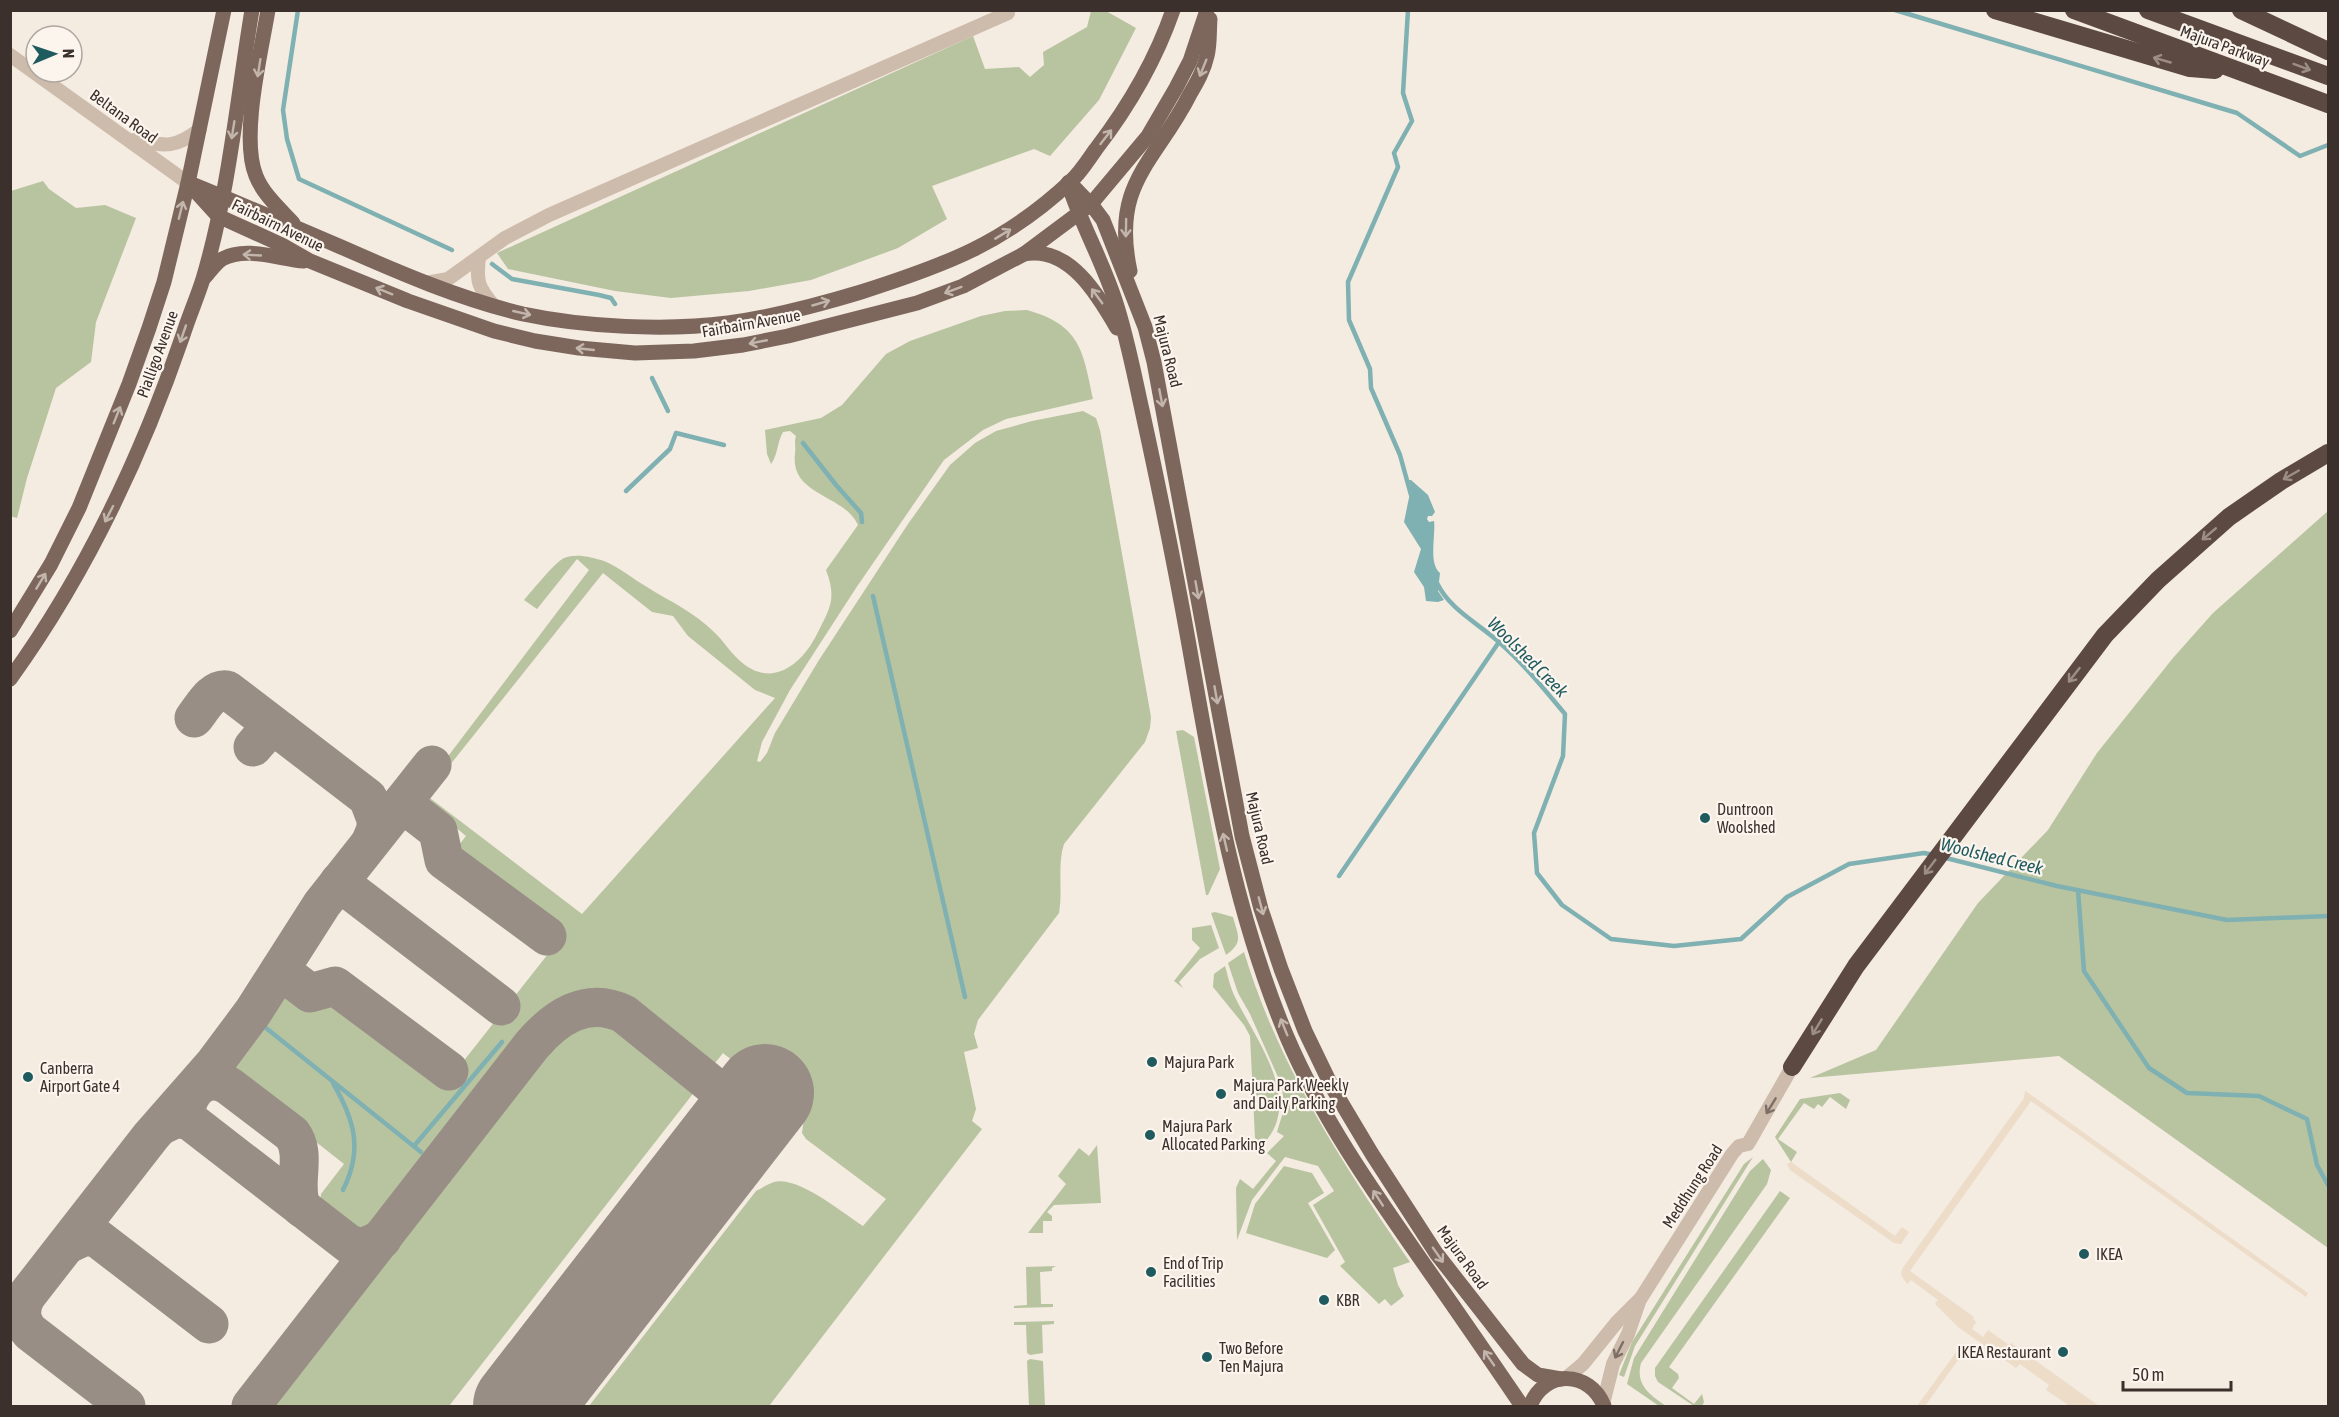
<svg xmlns="http://www.w3.org/2000/svg" width="2339" height="1417" font-family="'Asap Condensed',sans-serif">
<style>
.green{fill:#b8c4a0;fill-rule:evenodd}
.plaza{fill:#ecdcc8}
.water{fill:#7fb0b2}
.lines{fill:none;stroke-linecap:round;stroke-linejoin:round}
.stream{stroke:#7fb0b2;stroke-width:4.5}
.taxiway{stroke:#988e86;stroke-width:39}
.runway{stroke:#988e86;stroke-width:98}
.minor{stroke:#cdbbac;stroke-width:14}
.major{stroke:#7d675c;stroke-width:15}
.highway{stroke:#5c4a42;stroke-width:18}
.oneway{stroke:#9c8e87}
.oneway2{stroke:#c2b5ac}
.oneway3{stroke:#7d6f65}
.poi-dot{fill:#1f5a5e;stroke:#fbf5ee;stroke-width:2}
.labels{text-anchor:middle;dominant-baseline:central;stroke-width:4.5;stroke-linejoin:round;paint-order:stroke}
.street-label{font-size:16px;fill:#3b302b;stroke:#fbf5ee}
.poi-label{font-size:16px;fill:#3b302b;stroke:#fbf5ee;text-anchor:start}
.water-label{font-size:18px;font-style:italic;fill:#1f5a5e;stroke:#fbf5ee}
</style>
<rect width="100%" height="100%" fill="#f4ebe1"/>
<g class="green">
<path d="M 1091,11 L 1106,11 L 1136,28 L 1099,100 L 1050,156 L 1034,149 L 932,186 L 947,219 L 898,248 L 811,280 L 749,291 L 671,298 L 615,291 L 508,269 L 497,253 L 973,36 L 985,69 L 1019,67 L 1030,77 L 1044,65 L 1043,52 L 1087,27 Z"/>
<path d="M 43,181 L 49,189 L 76,208 L 105,205 L 136,218 L 96,322 L 91,362 L 56,388 L 27,478 L 17,518 L 10,516 L 11,191 Z"/>
<path d="M 1027,310 C 1080,325 1083,350 1093,399 L 1006,419 L 983,430 L 944,460 L 856,588 L 790,690 L 762,742 L 757,761 L 760,762 L 767,753 L 775,733 L 819,660 L 908,524 L 950,465 L 975,443 L 996,431 L 1032,421 L 1083,411 L 1096,418 L 1100,430 L 1151,717 L 1150,728 L 1145,742 L 1064,844 C 1057,866 1063,890 1059,913 L 978,1020 L 974,1034 L 978,1048 L 964,1052 L 976,1109 L 972,1121 L 982,1129 L 769,1406 L 589,1406 L 756,1191 C 762,1188 768,1184 774,1182 C 799,1176 842,1213 863,1226 L 886,1199 L 806,1139 L 802,1133 L 804,1118 L 723,1053 L 708,1072 L 626,1007 C 598,994 575,1000 549,1014 L 391,1211 L 386,1212 C 377,1222 371,1236 357,1231 L 320,1204 L 321,1194 L 344,1164 L 221,1067 L 282,984 C 295,995 316,1017 331,996 L 447,1082 L 563,935 L 455,850 L 466,836 L 418,796 L 589,570 L 577,559 L 537,609 L 524,600 C 533,590 554,563 564,558 C 576,553 592,557 604,561 C 619,567 633,579 647,587 C 669,601 694,612 714,632 C 723,640 729,651 738,659 C 770,690 801,666 817,634 C 830,608 837,599 826,570 L 858,525 C 844,494 790,496 795,454 C 796,447 794,442 796,436 L 790,431 L 783,432 C 777,442 778,455 771,464 L 767,454 L 765,430 L 821,418 L 842,405 L 886,354 L 910,341 L 981,316 L 1005,311 ZM 603,573 L 652,612 L 673,616 L 688,636 L 755,690 L 775,698 L 582,914 L 426,795 Z"/>
<path d="M 2328,511 L 2328,1248 L 2059,1056 L 1810,1078 L 1876,1050 L 1978,903 L 2048,830 L 2097,753 L 2173,658 L 2213,613 Z"/>
<path d="M 1183,730 L 1194,737 L 1220,869 L 1208,895 L 1206,895 L 1176,731 Z"/>
<path d="M 1215,912 L 1233,917 C 1238,936 1244,942 1226,955 L 1211,913 Z"/>
<path d="M 1211,925 L 1219,948 L 1200,959 L 1179,982 L 1183,988 L 1174,981 L 1200,948 L 1192,940 L 1192,928 Z"/>
<path d="M 1244,952 C 1278,1065 1343,1165 1410,1262 L 1393,1268 L 1398,1285 L 1404,1296 L 1391,1306 L 1385,1299 L 1379,1304 L 1340,1266 L 1345,1262 L 1313,1205 L 1334,1191 L 1318,1166 L 1285,1157 L 1252,1200 L 1237,1240 L 1236,1188 L 1240,1179 L 1253,1189 L 1276,1161 L 1267,1153 L 1284,1136 L 1277,1132 L 1284,1109 L 1282,1086 L 1250,1014 L 1238,993 L 1228,963 Z"/>
<path d="M 1225,966 C 1228,976 1230,987 1235,997 C 1255,1039 1305,1101 1263,1144 L 1255,1138 L 1250,1036 L 1244,1025 L 1213,987 L 1214,974 Z"/>
<path d="M 583,1015 L 604,1015 L 619,1022 L 699,1086 L 449,1406 L 266,1406 L 406,1226 L 407,1222 L 404,1219 L 538,1045 L 558,1026 Z"/>
<path d="M 1840,1093 L 1850,1100 L 1846,1109 L 1830,1097 L 1822,1107 L 1818,1104 L 1814,1109 L 1804,1103 L 1778,1139 L 1797,1152 L 1791,1162 L 1775,1137 L 1800,1099 Z"/>
<path d="M 1097,1145 L 1101,1203 L 1054,1205 L 1047,1212 L 1052,1216 L 1052,1221 L 1043,1221 L 1043,1233 L 1028,1233 L 1066,1184 L 1058,1176 L 1079,1148 L 1089,1156 Z"/>
<path d="M 1753,1157 L 1635,1346 L 1624,1377 L 1619,1375 L 1632,1342 L 1744,1164 Z"/>
<path d="M 1763,1159 L 1771,1170 L 1767,1184 L 1641,1363 C 1635,1385 1650,1395 1666,1406 L 1659,1406 L 1627,1384 L 1634,1358 L 1750,1171 Z"/>
<path d="M 1284,1166 L 1312,1173 L 1324,1193 L 1308,1203 L 1335,1250 L 1327,1258 L 1246,1233 L 1255,1204 Z"/>
<path d="M 1780,1191 L 1790,1198 L 1669,1367 L 1678,1374 L 1679,1378 L 1672,1388 L 1694,1404 L 1702,1394 L 1704,1402 L 1702,1406 L 1694,1406 L 1658,1382 L 1655,1376 L 1655,1368 Z"/>
<path d="M 1056,1266 L 1052,1268 L 1052,1271 L 1040,1272 L 1041,1304 L 1053,1304 L 1053,1307 L 1014,1308 L 1014,1306 L 1027,1305 L 1026,1267 Z"/>
<path d="M 1054,1321 L 1054,1324 L 1042,1325 L 1043,1353 L 1030,1355 L 1027,1353 L 1026,1325 L 1014,1325 L 1014,1322 Z"/>
<path d="M 1030,1359 L 1043,1361 L 1045,1406 L 1029,1406 L 1027,1361 Z"/>
</g>
<g class="plaza">
<path d="M 2025,1091 L 2034,1097 L 2308,1293 L 2306,1297 L 2031,1101 L 1910,1271 L 1974,1317 L 1973,1319 L 1976,1322 L 1972,1329 L 1983,1337 L 1988,1330 L 2009,1345 L 2011,1343 L 2099,1406 L 2066,1406 L 2067,1404 L 2046,1390 L 2049,1385 L 2020,1364 L 2016,1368 L 1958,1327 L 1935,1304 L 1938,1300 L 1911,1280 L 1907,1284 L 1901,1275 L 1902,1269 L 2024,1098 Z"/>
<path d="M 1791,1162 L 1895,1236 L 1902,1227 L 1909,1232 L 1901,1244 L 1894,1243 L 1790,1170 L 1787,1164 Z"/>
<path d="M 1960,1347 L 1965,1350 L 1963,1353 L 1925,1406 L 1917,1406 Z"/>
</g>
<path class="water" d="M 1409,480 L 1411,480 L 1428,495 L 1435,512 L 1432,516 L 1428,516 L 1427,519 L 1429,522 L 1434,521 C 1436,535 1428,563 1440,573 L 1438,591 L 1444,600 L 1438,602 L 1426,601 L 1424,587 L 1414,572 L 1421,549 L 1404,522 L 1411,488 Z"/>
<g class="lines">
<g class="stream">
<path d="M 298,10 L 283,110 L 287,139 L 299,179 L 452,250"/>
<path d="M 1408,10 L 1403,93 L 1412,121 L 1394,153 L 1398,167 L 1348,282 L 1349,320 L 1370,369 L 1371,388 L 1400,455 L 1411,495"/>
<path d="M 1895,10 L 2237,113 L 2300,156 L 2328,145"/>
<path d="M 492,264 L 512,279 L 599,295 L 611,298 L 615,304"/>
<path d="M 652,378 L 668,411"/>
<path d="M 803,443 L 836,485 L 861,513 L 862,522"/>
<path d="M 626,491 L 670,449 L 676,433 L 724,445"/>
<path d="M 1437,583 C 1450,610 1478,623 1500,643 C 1524,664 1544,689 1565,714 L 1563,756 L 1534,833 L 1537,873 L 1562,905 L 1611,939 L 1674,946 L 1741,939 L 1787,897 L 1849,864 L 1924,853 L 1934,855"/>
<path d="M 873,596 L 965,997"/>
<path d="M 1942,857 L 2057,886 L 2227,920 L 2328,916"/>
<path d="M 1339,876 L 1499,642"/>
<path d="M 2078,890 L 2084,971 L 2149,1068 L 2187,1093 L 2259,1096 L 2307,1119 L 2317,1165 L 2328,1185"/>
<path d="M 266,1028 L 421,1152"/>
<path d="M 333,1083 C 355,1121 363,1150 343,1190"/>
<path d="M 414,1146 L 502,1042"/>
</g>
<g class="taxiway">
<path d="M 194,718 C 203,707 212,688 227,690 L 282,732"/>
<path d="M 253,747 C 262,737 267,727 282,732 L 368,798 L 376,819 L 376,829 L 371,841"/>
<path d="M 402,803 L 438,831 L 444,860 L 547,936"/>
<path d="M 339,882 L 501,1006"/>
<path d="M 280,970 L 310,993 L 335,986 L 449,1071"/>
<path d="M 188,1102 C 195,1083 212,1075 229,1086 L 292,1134 C 308,1155 291,1185 302,1208"/>
<path d="M 162,1125 L 177,1118 L 190,1121 L 349,1244 L 362,1248 L 382,1239"/>
<path d="M 68,1244 L 85,1236 L 97,1238 L 209,1324"/>
<path d="M 25,1298 C 20,1311 20,1321 30,1332 L 126,1406"/>
<path d="M 10,1317 L 151,1136 L 215,1063 L 253,1012 L 322,904 L 432,765"/>
<path d="M 251,1406 L 532,1045 C 556,1017 587,996 624,1014 L 748,1114"/>
</g>
<path class="runway" d="M 522,1406 L 765,1093"/>
<g class="minor">
<path d="M 10,55 L 188,183"/>
<path d="M 134,140 C 165,146 175,149 200,129"/>
<path d="M 479,257 C 476,282 478,287 494,306"/>
<path d="M 426,283 L 448,279 L 505,238 L 549,215 L 1008,13"/>
<path d="M 1565,1379 L 1583,1364 L 1617,1322 L 1641,1298 L 1732,1154 L 1739,1146 L 1748,1144 L 1792,1067"/>
<path d="M 1603,1404 L 1613,1364 L 1628,1334 L 1639,1302"/>
</g>
<g class="major">
<path d="M 268,10 C 261,53 240,137 256,176 C 263,194 280,209 293,223"/>
<path d="M 1069,182 L 1094,208 L 1103,220 L 1145,327 L 1154,362 L 1242,836 L 1261,909 L 1281,969 L 1305,1031 L 1332,1087 L 1372,1154 L 1436,1253 L 1523,1364 L 1538,1375 L 1561,1379"/>
<path d="M 188,183 L 218,216 L 282,245 L 310,261 L 408,301 L 494,331 L 535,341 L 579,348 L 635,353 L 694,351 L 743,345 L 788,336 L 917,303 L 963,286 L 1024,254 L 1091,204 L 1148,136 L 1176,88 L 1190,61 L 1207,10"/>
<path d="M 1068,183 C 1081,224 1102,260 1115,300 C 1127,336 1134,374 1142,410 C 1159,488 1175,566 1189,645 C 1213,781 1233,908 1287,1037 C 1322,1119 1373,1191 1424,1264 C 1457,1311 1490,1359 1522,1406"/>
<path d="M 194,185 C 243,205 292,226 341,247 C 400,273 460,299 523,314 C 584,327 666,331 728,323 C 773,317 818,305 861,292 C 946,265 1005,243 1071,181 C 1081,172 1088,160 1096,149 C 1129,106 1155,62 1173,10"/>
<path d="M 1024,254 C 1069,245 1098,295 1117,328"/>
<path d="M 1130,271 C 1111,183 1155,163 1190,94 C 1197,82 1204,70 1207,56 C 1210,45 1209,31 1210,19"/>
<path d="M 205,277 C 210,271 216,263 222,259 C 246,246 279,259 304,261"/>
<path d="M 10,631 L 51,564 L 79,508 L 129,384 L 149,328 L 164,282 L 188,183 L 224,10"/>
<path d="M 10,679 C 86,574 141,457 183,335 C 189,316 197,298 203,279 C 229,192 237,100 252,10"/>
<path d="M 1530,1406 C 1544,1369 1590,1370 1604,1406"/>
</g>
<g class="highway">
<path d="M 1995,10 L 2190,68 L 2215,70"/>
<path d="M 2074,10 L 2328,104"/>
<path d="M 2148,10 L 2328,76"/>
<path d="M 2241,10 L 2328,51"/>
<path d="M 1792,1067 L 1856,966 L 2105,635 L 2158,580 L 2229,517 L 2281,481 L 2328,453"/>
</g>
</g>
<defs><path id="oneway-shaft" d="M-6 0H5M1.5-3L5.5 0L1.5 3" fill="none" stroke-width="1.6" stroke-linecap="round" stroke-linejoin="round" transform="scale(1.5)"/></defs>
<g class="oneway">
<use href="#oneway-shaft" transform="translate(2162 60) rotate(-164)"/>
<use href="#oneway-shaft" transform="translate(2302 67) rotate(20)"/>
<use href="#oneway-shaft" transform="translate(2291 475) rotate(150)"/>
<use href="#oneway-shaft" transform="translate(2209 534) rotate(140)"/>
<use href="#oneway-shaft" transform="translate(2074 675) rotate(128)"/>
<use href="#oneway-shaft" transform="translate(1930 867) rotate(127)"/>
<use href="#oneway-shaft" transform="translate(1817 1027) rotate(121)"/>
</g>
<g class="oneway2">
<use href="#oneway-shaft" transform="translate(259 68) rotate(99)"/>
<use href="#oneway-shaft" transform="translate(1203 68) rotate(112)"/>
<use href="#oneway-shaft" transform="translate(233 130) rotate(99)"/>
<use href="#oneway-shaft" transform="translate(1106 137) rotate(-52)"/>
<use href="#oneway-shaft" transform="translate(181 210) rotate(-76)"/>
<use href="#oneway-shaft" transform="translate(1126 228) rotate(91)"/>
<use href="#oneway-shaft" transform="translate(1003 234) rotate(-31)"/>
<use href="#oneway-shaft" transform="translate(252 255) rotate(-177)"/>
<use href="#oneway-shaft" transform="translate(953 290) rotate(160)"/>
<use href="#oneway-shaft" transform="translate(384 291) rotate(-158)"/>
<use href="#oneway-shaft" transform="translate(1097 296) rotate(-126)"/>
<use href="#oneway-shaft" transform="translate(821 303) rotate(-16)"/>
<use href="#oneway-shaft" transform="translate(522 313) rotate(13)"/>
<use href="#oneway-shaft" transform="translate(183 334) rotate(109)"/>
<use href="#oneway-shaft" transform="translate(758 342) rotate(169)"/>
<use href="#oneway-shaft" transform="translate(585 349) rotate(-174)"/>
<use href="#oneway-shaft" transform="translate(1161 398) rotate(79)"/>
<use href="#oneway-shaft" transform="translate(117 415) rotate(-68)"/>
<use href="#oneway-shaft" transform="translate(109 514) rotate(117)"/>
<use href="#oneway-shaft" transform="translate(41 581) rotate(-59)"/>
<use href="#oneway-shaft" transform="translate(1197 590) rotate(80)"/>
<use href="#oneway-shaft" transform="translate(1216 695) rotate(80)"/>
<use href="#oneway-shaft" transform="translate(1225 842) rotate(-103)"/>
<use href="#oneway-shaft" transform="translate(1261 906) rotate(75)"/>
<use href="#oneway-shaft" transform="translate(1284 1027) rotate(-112)"/>
<use href="#oneway-shaft" transform="translate(1378 1198) rotate(-123)"/>
<use href="#oneway-shaft" transform="translate(1438 1255) rotate(55)"/>
<use href="#oneway-shaft" transform="translate(1489 1358) rotate(-125)"/>
</g>
<g class="oneway3">
<use href="#oneway-shaft" transform="translate(1771 1106) rotate(121)"/>
<use href="#oneway-shaft" transform="translate(1619 1350) rotate(117)"/>
</g>
<g class="poi-dot">
<circle cx="1705" cy="818" r="6"/>
<circle cx="1152" cy="1062" r="6"/>
<circle cx="28" cy="1077" r="6"/>
<circle cx="1221" cy="1094" r="6"/>
<circle cx="1150" cy="1135" r="6"/>
<circle cx="2084" cy="1254" r="6"/>
<circle cx="1151" cy="1272" r="6"/>
<circle cx="1324" cy="1300" r="6"/>
<circle cx="2063" cy="1352" r="6"/>
<circle cx="1207" cy="1357" r="6"/>
</g>
<g class="labels">
<g class="street-label">
<text transform="translate(2225 46) rotate(20)">Majura Parkway</text>
<text transform="translate(124 116) rotate(36)">Beltana Road</text>
<text transform="translate(278 225) rotate(26)">Fairbairn Avenue</text>
<text transform="translate(751 323) rotate(-10)">Fairbairn Avenue</text>
<text transform="translate(1168 351) rotate(76)">Majura Road</text>
<text transform="translate(157 354) rotate(-70)">Pialligo Avenue</text>
<text transform="translate(1260 828) rotate(77)">Majura Road</text>
<text transform="translate(1692 1186) rotate(-57)">Meddhung Road</text>
<text transform="translate(1463 1257) rotate(54)">Majura Road</text>
</g>
<g class="poi-label">
<text x="1717" y="809">Duntroon<tspan x="1717" dy="18">Woolshed</tspan></text>
<text x="1164" y="1062">Majura Park</text>
<text x="40" y="1068">Canberra<tspan x="40" dy="18">Airport Gate 4</tspan></text>
<text x="1233" y="1085">Majura Park Weekly<tspan x="1233" dy="18">and Daily Parking</tspan></text>
<text x="1162" y="1126">Majura Park<tspan x="1162" dy="18">Allocated Parking</tspan></text>
<text x="2096" y="1254">IKEA</text>
<text x="1163" y="1263">End of Trip<tspan x="1163" dy="18">Facilities</tspan></text>
<text x="1336" y="1300">KBR</text>
<text x="1219" y="1348">Two Before<tspan x="1219" dy="18">Ten Majura</tspan></text>
<text x="2051" y="1352" text-anchor="end">IKEA Restaurant</text>
</g>
<g class="water-label">
<text transform="translate(1528 657) rotate(45)">Woolshed Creek</text>
<text transform="translate(1992 856) rotate(14)">Woolshed Creek</text>
</g>
</g>
<rect width="2339" height="1417" fill="none" stroke="#3b302b" stroke-width="24"/>
<g transform="translate(54 54) rotate(88)"><circle r="28" fill="#fbf5ee" stroke="#aea6a0" stroke-width="1.5"/>
<path d="M0-4.5L10 22L0 15L-10 22Z" fill="#1f5a5e"/>
<text y="-9" font-size="16" font-weight="bold" text-anchor="middle" fill="#3b302b">N</text>
</g>
<path d="M2123 1381v9h108v-9" fill="none" stroke="#3b302b" stroke-width="3"/>
<text x="2132" y="1381" font-size="18" fill="#3b302b" stroke="#fbf5ee" stroke-width="4.5" paint-order="stroke">50 m</text>
</svg>
